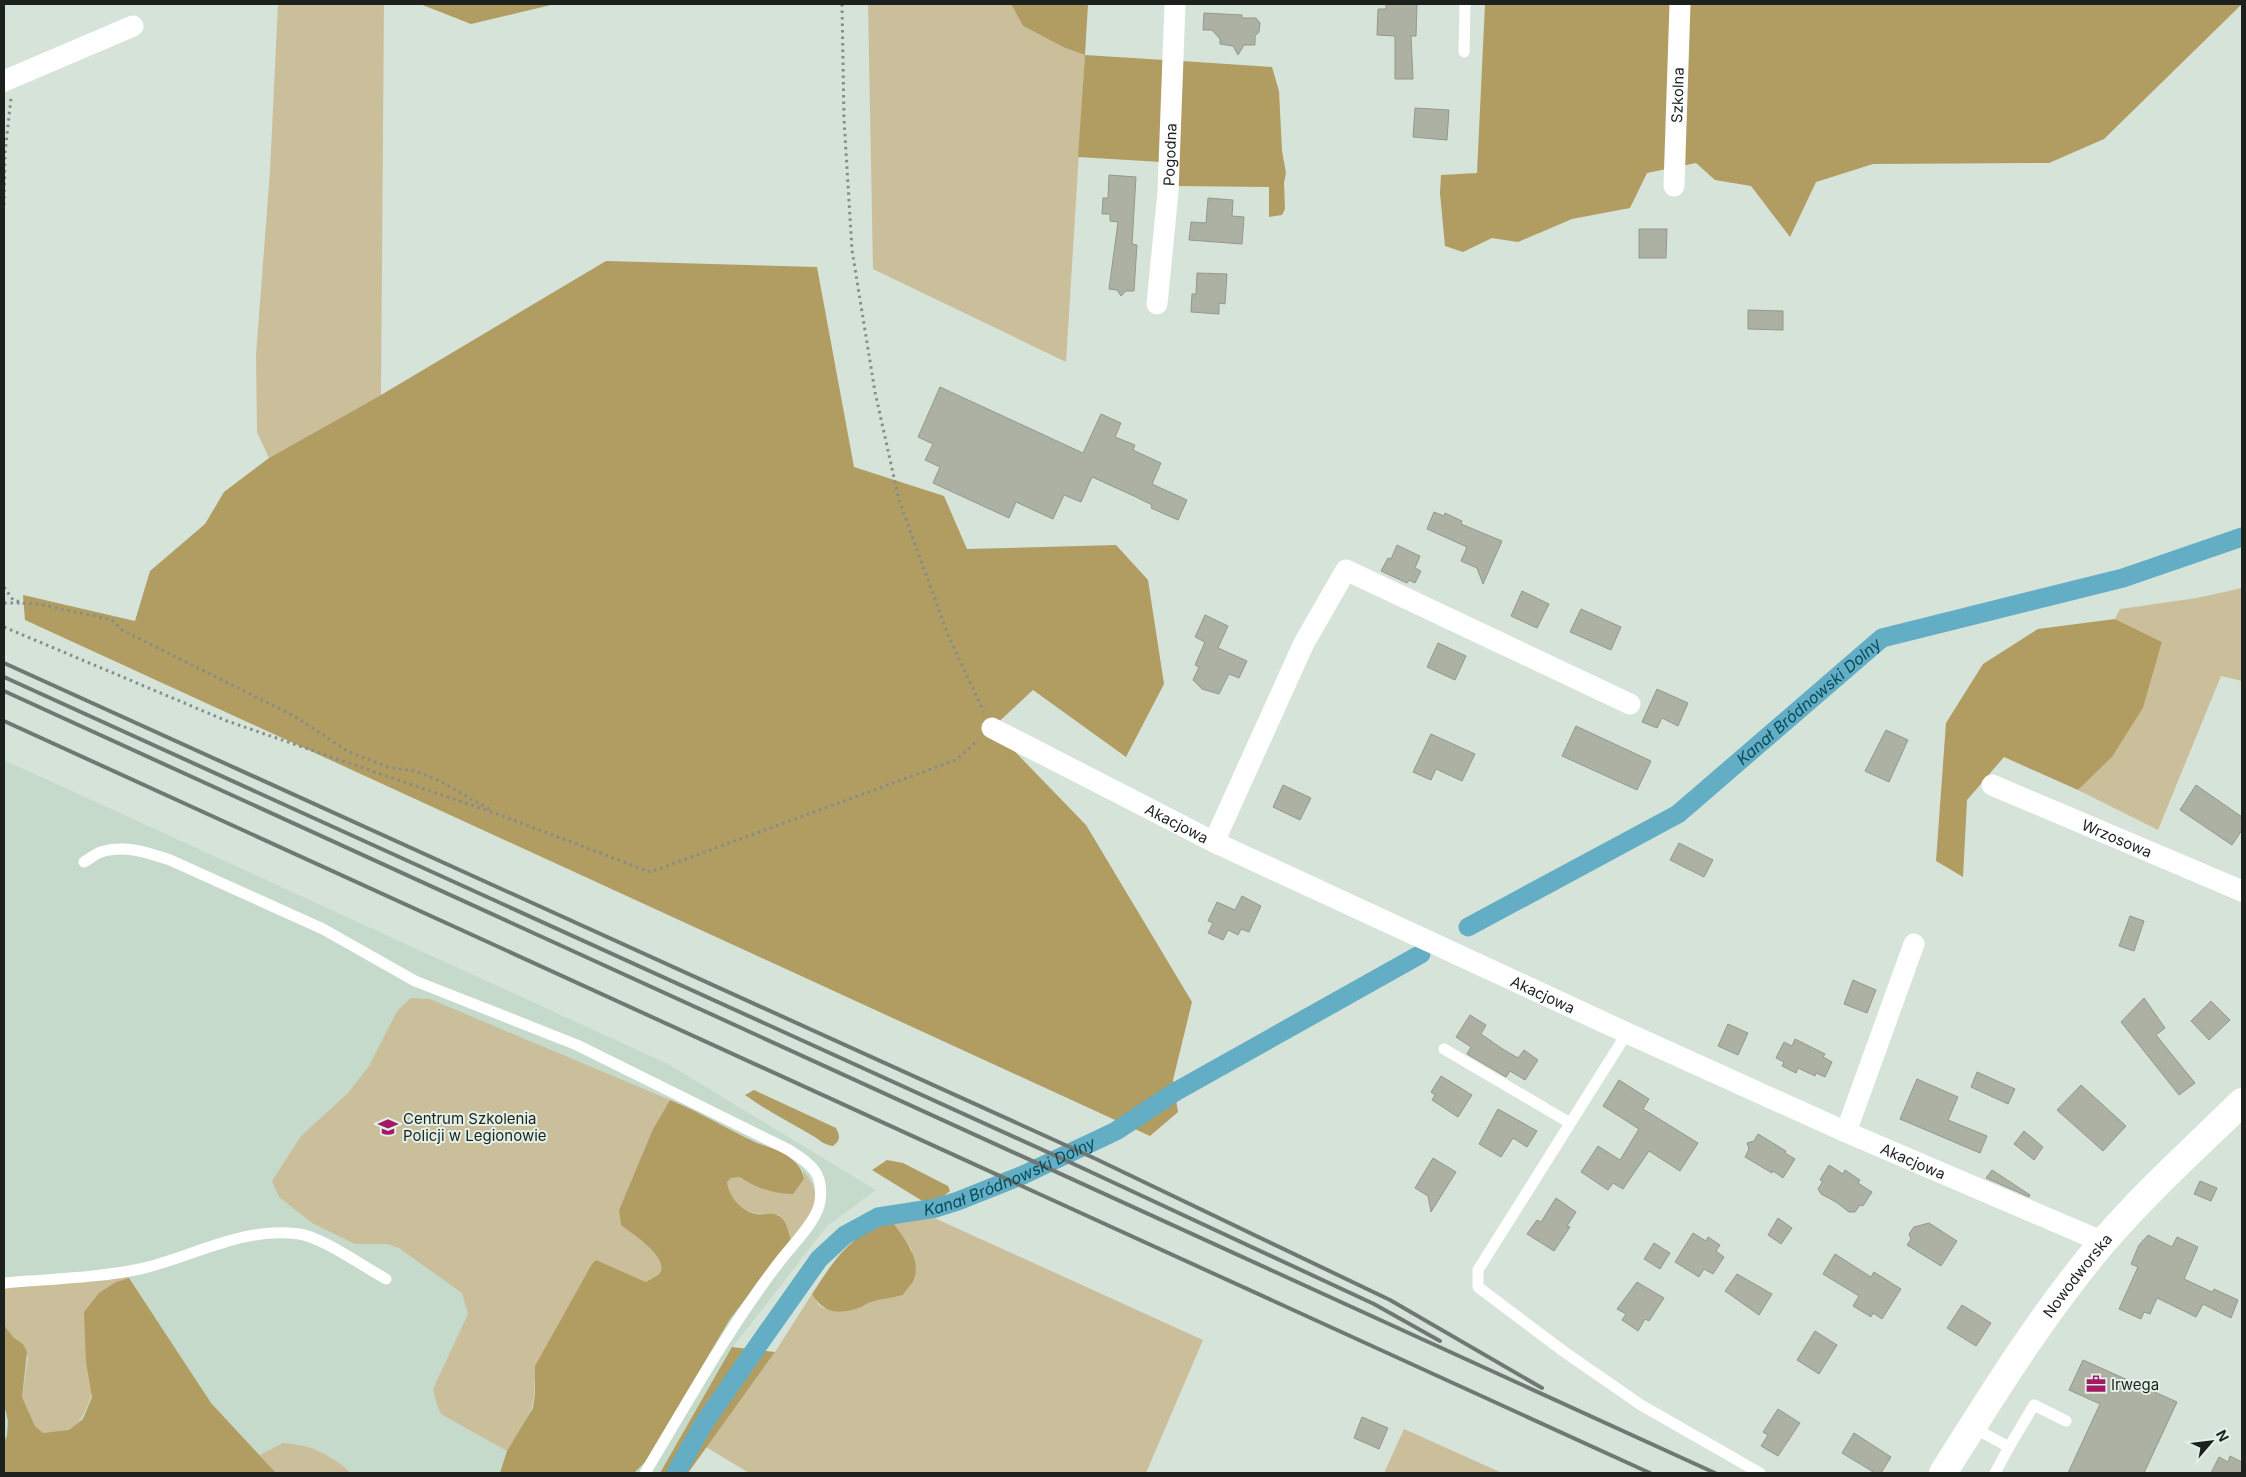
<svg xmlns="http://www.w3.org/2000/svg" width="2246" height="1477" font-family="Inter,sans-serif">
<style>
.built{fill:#c6dacb}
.green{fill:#cbbe9b}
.forest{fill:#b19c62}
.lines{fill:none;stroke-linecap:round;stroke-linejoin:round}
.canal{stroke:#63aec4;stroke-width:19}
.building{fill:#acb1a4;stroke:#94988c}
.path{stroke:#858e87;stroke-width:3;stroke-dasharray:2.5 4;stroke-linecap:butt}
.service{stroke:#fff;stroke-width:11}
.minor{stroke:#fff;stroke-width:21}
.secondary{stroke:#fff;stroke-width:28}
.rail{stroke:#6f7872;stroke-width:4}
.labels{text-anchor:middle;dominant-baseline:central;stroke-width:4;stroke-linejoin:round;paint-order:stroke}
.street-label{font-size:15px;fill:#1c211e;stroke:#e3f0e7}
.poi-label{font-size:15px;fill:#1c211e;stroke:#e3f0e7;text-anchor:start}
.water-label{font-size:16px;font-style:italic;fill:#064b5b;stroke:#e3f0e7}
</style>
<rect width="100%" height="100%" fill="#d6e3d9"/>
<path class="built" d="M 4,760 L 668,1064 L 876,1190 L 827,1226 L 733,1347 L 660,1473 L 4,1473 Z"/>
<g class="green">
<path d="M 278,4 L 384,4 L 381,395 L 269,458 L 257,432 L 256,355 L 270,171 Z"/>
<path d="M 868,4 L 1011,4 L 1023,26 L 1065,48 L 1085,55 L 1066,362 L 873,269 Z"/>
<path d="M 2242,588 L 2242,681 L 2221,676 L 2158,830 L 2078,790 L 2112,757 L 2143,708 L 2162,642 L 2115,619 L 2120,609 L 2197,598 Z"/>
<path d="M 411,998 L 430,999 L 670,1100 L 653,1129 L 619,1210 L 621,1225 C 631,1233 672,1259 659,1274 C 656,1277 650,1279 646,1282 L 596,1260 L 534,1383 C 537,1411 521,1428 507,1451 L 441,1414 L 437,1405 L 433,1389 L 468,1314 L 462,1293 L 399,1248 L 387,1244 L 355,1244 L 312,1223 L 279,1197 L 272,1181 L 301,1136 L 348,1093 L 369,1066 L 397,1011 Z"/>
<path d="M 803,1171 C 813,1181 816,1191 816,1206 L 791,1240 L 784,1220 L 779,1215 C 754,1215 731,1211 727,1182 L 731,1178 L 740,1177 C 753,1187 776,1195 793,1194 L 804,1179 Z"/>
<path d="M 930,1216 L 1203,1340 L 1146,1473 L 749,1473 L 706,1447 L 775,1352 L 812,1294 L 819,1305 L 824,1308 L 861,1307 L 870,1302 L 903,1295 L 912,1250 L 892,1221 Z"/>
<path d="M 127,1273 L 129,1278 L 116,1282 C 110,1312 96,1418 70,1430 C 62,1433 51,1432 43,1433 L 35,1426 L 22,1397 L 28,1357 L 23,1344 L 13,1337 L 4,1325 L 4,1289 Z"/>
<path d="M 1404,1429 L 1502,1473 L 1384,1473 Z"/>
<path d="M 283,1443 C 312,1445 329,1454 351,1473 L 276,1473 L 260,1455 Z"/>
</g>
<g class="forest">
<path d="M 420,4 L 555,4 L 471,24 Z"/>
<path d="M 1011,4 L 1088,4 L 1085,55 L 1164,60 L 1161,162 L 1078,157 L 1085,55 L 1065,48 L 1023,26 Z"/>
<path d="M 1485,4 L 2242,4 L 2104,139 L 2049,163 L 1873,164 L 1816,182 L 1790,237 L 1751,186 L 1715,180 L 1696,163 L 1647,173 L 1630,208 L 1572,219 L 1518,242 L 1492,238 L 1463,252 L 1445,246 L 1440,193 L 1441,175 L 1477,173 Z"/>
<path d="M 1182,61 L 1272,67 L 1279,91 L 1282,151 L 1286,173 L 1284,183 L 1285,209 L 1282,215 L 1269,217 L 1269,187 L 1176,186 Z"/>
<path d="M 606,261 L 817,267 L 854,467 L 944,496 L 967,549 L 1116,545 L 1148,580 L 1164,684 L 1126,757 L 1033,690 L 992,728 L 1086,825 L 1192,1002 L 1173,1080 L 1178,1112 L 1150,1136 L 25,620 L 23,595 L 135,621 L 150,571 L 205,524 L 224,492 L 269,458 L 381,395 Z"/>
<path d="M 2115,619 L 2162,642 L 2143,708 L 2112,757 L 2078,790 L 2004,757 L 1967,800 L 1963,877 L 1936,861 L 1946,723 L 1983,664 L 2038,629 Z"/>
<path d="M 754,1090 L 836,1128 C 840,1136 841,1140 833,1146 C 824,1145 820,1140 813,1136 C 790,1122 767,1111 745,1095 Z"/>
<path d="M 670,1100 C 700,1112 727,1129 757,1143 C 768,1147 780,1150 789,1157 C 797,1163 802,1169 804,1179 L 793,1194 C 776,1195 753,1187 740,1177 L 731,1178 L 727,1182 C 729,1197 741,1211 756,1214 C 764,1216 771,1211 779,1216 C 787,1220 788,1232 791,1240 L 730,1319 L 645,1462 L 634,1473 L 500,1473 L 507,1451 L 533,1408 L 535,1394 L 535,1366 L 592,1264 L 596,1260 L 646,1282 C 650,1279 656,1277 659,1274 C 672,1259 631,1233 621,1225 L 619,1210 L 653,1129 Z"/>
<path d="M 887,1160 L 903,1163 L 948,1186 L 950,1191 L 938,1201 L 924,1202 L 872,1170 Z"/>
<path d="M 892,1221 C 903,1237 922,1259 914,1279 C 912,1284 906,1290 903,1295 C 892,1298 881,1299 871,1302 C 867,1303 864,1306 861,1307 C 840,1315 824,1314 812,1294 C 835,1259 850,1234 892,1221 Z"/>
<path d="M 129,1278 L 211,1403 L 276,1473 L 4,1473 L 4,1442 L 7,1436 L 8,1421 L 4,1404 L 4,1325 L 13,1337 L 23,1344 L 27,1352 L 22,1397 L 35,1426 L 43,1433 L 69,1430 L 83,1419 L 92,1397 L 86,1362 L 84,1312 L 99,1293 L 116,1282 Z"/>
<path d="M 732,1347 L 775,1352 L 688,1473 L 660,1473 Z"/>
</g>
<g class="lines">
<g class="canal">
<path id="s1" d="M 1468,927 L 1678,814 L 1882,638 L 2123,578 L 2242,537"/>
<path id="s2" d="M 676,1473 L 704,1423 L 766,1334 L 819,1259 L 845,1235 L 878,1217 L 936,1208 L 958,1201 L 1023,1175 L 1116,1131 L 1175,1092 L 1421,954"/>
</g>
</g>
<g class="building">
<path d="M 1386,4 L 1417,4 L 1416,36 L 1411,36 L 1413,79 L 1395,79 L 1395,36 L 1377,35 L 1378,9 L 1386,9 Z"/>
<path d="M 1204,13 L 1242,15 L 1242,18 L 1256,18 L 1260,23 L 1259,32 L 1255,36 L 1255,45 L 1244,45 L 1238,55 L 1233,46 L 1220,44 L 1220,39 L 1212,30 L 1203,30 Z"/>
<path d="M 1415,108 L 1449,110 L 1447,140 L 1413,137 Z"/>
<path d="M 1109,175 L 1136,177 L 1132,244 L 1137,245 L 1134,291 L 1126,291 L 1121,296 L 1117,290 L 1109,289 L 1118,222 L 1110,221 L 1110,214 L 1102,214 L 1103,198 L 1108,198 Z"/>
<path d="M 1208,198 L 1233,200 L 1232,216 L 1244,217 L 1242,244 L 1189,240 L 1191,222 L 1206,223 Z"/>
<path d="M 1639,229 L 1667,229 L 1666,258 L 1639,258 Z"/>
<path d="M 1197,273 L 1227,274 L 1225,304 L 1219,303 L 1219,314 L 1191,312 L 1192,294 L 1196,294 Z"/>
<path d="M 1748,310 L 1783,311 L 1783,330 L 1748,329 Z"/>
<path d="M 940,387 L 1083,453 L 1101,414 L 1121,423 L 1115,437 L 1135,445 L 1133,450 L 1161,463 L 1152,484 L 1187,500 L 1178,520 L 1151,508 L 1152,505 L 1134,496 L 1092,477 L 1081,502 L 1064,495 L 1053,519 L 1016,502 L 1009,518 L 933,483 L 940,467 L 925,460 L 933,444 L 918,437 Z"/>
<path d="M 1434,512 L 1444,516 L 1445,513 L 1462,521 L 1461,524 L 1502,541 L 1483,584 L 1477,568 L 1461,561 L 1467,547 L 1427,529 Z"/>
<path d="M 1397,545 L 1420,556 L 1415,568 L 1421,571 L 1415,583 L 1409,580 L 1407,583 L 1381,571 L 1388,558 L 1391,559 Z"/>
<path d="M 1522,591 L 1549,604 L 1537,628 L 1511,616 Z"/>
<path d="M 1581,609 L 1621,627 L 1611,650 L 1570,632 Z"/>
<path d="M 1205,615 L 1228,626 L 1218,648 L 1247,661 L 1239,678 L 1229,674 L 1219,694 L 1202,689 L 1193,680 L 1199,667 L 1195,665 L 1205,642 L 1195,637 Z"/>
<path d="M 1438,643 L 1466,656 L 1455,680 L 1427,667 Z"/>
<path d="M 1657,689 L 1688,703 L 1678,726 L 1662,718 L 1657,728 L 1642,722 Z"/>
<path d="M 1576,726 L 1651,761 L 1637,790 L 1562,756 Z"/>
<path d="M 1886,730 L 1908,740 L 1889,782 L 1865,771 Z"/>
<path d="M 1431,734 L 1475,754 L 1462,781 L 1436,769 L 1431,780 L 1413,772 Z"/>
<path d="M 1283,785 L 1311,798 L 1300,820 L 1273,807 Z"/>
<path d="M 2196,785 L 2242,817 L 2242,830 L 2232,845 L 2180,810 Z"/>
<path d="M 1679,843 L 1713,860 L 1704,877 L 1670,860 Z"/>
<path d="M 1242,896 L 1261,906 L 1249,932 L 1241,929 L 1238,935 L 1228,930 L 1223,940 L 1208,933 L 1213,923 L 1208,921 L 1217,902 L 1235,910 Z"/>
<path d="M 2130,916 L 2144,921 L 2134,951 L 2119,946 Z"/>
<path d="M 1853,980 L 1876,990 L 1867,1013 L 1844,1004 Z"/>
<path d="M 2144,998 L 2165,1028 L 2156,1035 L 2195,1083 L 2179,1095 L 2121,1022 Z"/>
<path d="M 2211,1001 L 2230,1020 L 2209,1040 L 2191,1021 Z"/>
<path d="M 1470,1015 L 1486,1025 L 1481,1034 L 1501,1048 L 1518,1058 L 1524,1050 L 1538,1060 L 1525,1080 L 1510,1071 L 1506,1077 L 1467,1054 L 1471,1047 L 1456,1037 Z"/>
<path d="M 1728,1024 L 1748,1033 L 1738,1055 L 1718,1046 Z"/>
<path d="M 1795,1039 L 1825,1054 L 1823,1057 L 1832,1062 L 1825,1077 L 1816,1073 L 1815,1076 L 1798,1068 L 1796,1073 L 1782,1066 L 1784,1062 L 1776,1058 L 1784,1042 L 1792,1046 Z"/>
<path d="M 1977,1072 L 2015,1089 L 2008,1104 L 1971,1087 Z"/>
<path d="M 1441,1076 L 1472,1095 L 1458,1117 L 1432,1100 L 1435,1095 L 1431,1092 Z"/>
<path d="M 1917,1079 L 1958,1097 L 1948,1120 L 1987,1136 L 1980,1153 L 1900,1119 Z"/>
<path d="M 1619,1080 L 1649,1099 L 1643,1109 L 1698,1143 L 1680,1171 L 1649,1151 L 1623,1189 L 1613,1183 L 1608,1190 L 1581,1172 L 1598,1146 L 1620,1160 L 1639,1129 L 1603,1106 Z"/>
<path d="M 2081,1085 L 2126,1126 L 2103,1151 L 2057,1110 Z"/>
<path d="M 1498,1109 L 1537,1131 L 1527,1147 L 1513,1138 L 1501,1157 L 1479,1144 Z"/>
<path d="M 2024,1131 L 2043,1147 L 2034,1160 L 2014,1144 Z"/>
<path d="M 1758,1134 L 1786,1151 L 1785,1153 L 1795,1159 L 1783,1178 L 1773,1171 L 1772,1173 L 1745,1157 L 1749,1149 L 1747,1143 L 1754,1141 Z"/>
<path d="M 1433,1158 L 1456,1172 L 1431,1212 L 1428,1196 L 1415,1188 Z"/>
<path d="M 1829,1165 L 1843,1174 L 1845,1170 L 1860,1180 L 1858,1183 L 1872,1192 L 1863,1206 L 1860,1205 L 1855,1212 L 1849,1212 L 1836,1202 L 1821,1194 L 1818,1189 L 1823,1181 L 1820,1180 Z"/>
<path d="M 1992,1170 L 2030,1195 L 2029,1197 L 1986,1178 Z"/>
<path d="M 2200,1181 L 2217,1188 L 2211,1201 L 2194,1194 Z"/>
<path d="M 1556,1198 L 1576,1212 L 1567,1226 L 1570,1227 L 1554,1251 L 1527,1234 L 1537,1220 L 1541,1222 Z"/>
<path d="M 1778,1218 L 1792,1228 L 1781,1244 L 1768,1235 Z"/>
<path d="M 1929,1223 L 1957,1241 L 1941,1266 L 1907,1245 L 1911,1239 L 1909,1234 L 1914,1227 Z"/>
<path d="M 1693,1233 L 1706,1241 L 1708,1237 L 1720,1245 L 1716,1251 L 1724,1257 L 1713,1274 L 1704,1269 L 1699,1277 L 1675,1262 Z"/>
<path d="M 2148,1235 L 2172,1247 L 2177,1237 L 2198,1247 L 2184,1279 L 2212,1292 L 2214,1289 L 2238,1300 L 2231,1318 L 2203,1304 L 2196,1317 L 2157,1298 L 2150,1314 L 2144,1312 L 2141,1319 L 2119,1309 L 2138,1267 L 2131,1264 L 2139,1245 Z"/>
<path d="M 1654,1243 L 1670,1253 L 1660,1269 L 1644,1259 Z"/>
<path d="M 1835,1254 L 1871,1277 L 1874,1272 L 1901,1289 L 1882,1319 L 1873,1313 L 1871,1317 L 1853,1306 L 1859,1296 L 1823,1274 Z"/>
<path d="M 1737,1274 L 1772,1294 L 1759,1315 L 1725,1291 Z"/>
<path d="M 1637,1282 L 1664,1298 L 1649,1321 L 1645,1319 L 1638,1331 L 1622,1320 L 1626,1314 L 1617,1309 Z"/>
<path d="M 1962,1305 L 1991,1323 L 1976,1346 L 1947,1328 Z"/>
<path d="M 1815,1331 L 1837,1345 L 1819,1374 L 1797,1360 Z"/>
<path d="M 2083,1360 L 2177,1402 L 2144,1473 L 2068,1473 L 2100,1404 L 2069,1390 Z"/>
<path d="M 1778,1409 L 1800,1423 L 1778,1456 L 1761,1446 L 1768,1435 L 1763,1432 Z"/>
<path d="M 1362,1417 L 1388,1428 L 1379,1449 L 1354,1438 Z"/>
<path d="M 1854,1433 L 1891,1457 L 1881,1473 L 1875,1473 L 1842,1453 Z"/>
<path d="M 2230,1456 L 2242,1462 L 2242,1473 L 2211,1473 L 2219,1457 L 2228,1462 Z"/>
</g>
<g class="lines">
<g class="path">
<path d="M 842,4 L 844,119 L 852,250 L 875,392 L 899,500 L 948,635 L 984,712"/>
<path d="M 4,205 L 5,153 L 11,98"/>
<path d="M 4,587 L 13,600 L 23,603 L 39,604 L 112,620 L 122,630 L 294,716 L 347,751 L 388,767 L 414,771 L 434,778 L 493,811"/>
<path d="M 4,603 L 21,603"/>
<path d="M 4,627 L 227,721 L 500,815 L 650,872 L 956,760 L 978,740"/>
</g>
<g class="service">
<path d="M 1464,52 L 1465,4"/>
<path d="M 84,862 C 89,859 95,854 101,852 C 123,844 149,853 170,860 L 323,929 L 415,981 L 577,1045 L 789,1150 C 810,1164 824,1172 820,1201 C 818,1220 792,1245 780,1261 C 729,1327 688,1402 645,1473"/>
<path d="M 1627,1033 L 1478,1270 L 1478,1287 L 1563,1351 L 1641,1405 L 1760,1473"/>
<path d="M 1444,1049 L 1570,1123"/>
<path d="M 4,1283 C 49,1279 96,1278 140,1269 C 193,1257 243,1226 299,1234 C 322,1237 364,1267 386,1279"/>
<path d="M 1972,1427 L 2009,1447 L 2034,1405 L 2066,1421"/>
<path d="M 1995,1473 L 2009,1447"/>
</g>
<g class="minor">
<path d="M 4,81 L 133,26"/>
<path id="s3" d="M 1674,186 L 1680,4"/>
<path id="s4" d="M 1157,304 L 1168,192 L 1175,4"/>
<path id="s5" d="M 992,728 L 1214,842 L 1627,1033 L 1846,1132 L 2103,1242"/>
<path id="s6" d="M 1992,785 L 2242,891"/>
<path d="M 1214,842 L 1304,643 L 1346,570 L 1630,704"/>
<path d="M 1846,1132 L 1914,944"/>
</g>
<path class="secondary" id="s7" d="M 1943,1473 C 1993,1394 2042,1314 2103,1242 C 2146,1192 2195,1148 2242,1102"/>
<g class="rail">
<path d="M 4,663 L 1096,1159 L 1390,1300 L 1542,1388"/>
<path d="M 4,677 L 1078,1166 L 1374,1304 L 1440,1341"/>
<path d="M 4,691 L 1715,1473"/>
<path d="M 4,721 L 1650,1473"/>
</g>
</g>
<defs>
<symbol id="university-bare" viewBox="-9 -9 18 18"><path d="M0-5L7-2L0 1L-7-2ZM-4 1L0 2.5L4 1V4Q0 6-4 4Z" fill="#a21964" stroke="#e3f0e7" stroke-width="2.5" paint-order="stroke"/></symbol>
<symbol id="office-bare" viewBox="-9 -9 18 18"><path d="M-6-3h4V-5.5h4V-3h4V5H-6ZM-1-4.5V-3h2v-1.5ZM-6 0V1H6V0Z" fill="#a21964" stroke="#e3f0e7" stroke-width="2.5" paint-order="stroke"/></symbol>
</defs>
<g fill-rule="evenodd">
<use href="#university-bare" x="374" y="1113" width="28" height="28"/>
<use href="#office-bare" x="2082" y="1370" width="28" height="28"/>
</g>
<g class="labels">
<g class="street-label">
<text stroke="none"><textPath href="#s3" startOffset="91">Szkolna</textPath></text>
<text stroke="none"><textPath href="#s4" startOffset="150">Pogodna</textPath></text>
<text stroke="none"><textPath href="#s5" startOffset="208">Akacjowa</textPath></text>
<text stroke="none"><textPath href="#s6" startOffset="136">Wrzosowa</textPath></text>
<text stroke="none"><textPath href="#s5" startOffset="612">Akacjowa</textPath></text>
<text stroke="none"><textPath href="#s5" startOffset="1018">Akacjowa</textPath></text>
<text stroke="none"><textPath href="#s7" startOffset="239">Nowodworska</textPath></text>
</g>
<g class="poi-label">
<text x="403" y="1118">Centrum Szkolenia<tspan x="403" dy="17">Policji w Legionowie</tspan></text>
<text x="2111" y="1384">Irwega</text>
</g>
<g class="water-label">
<text stroke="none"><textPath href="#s1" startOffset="411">Kanał Bródnowski Dolny</textPath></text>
<text stroke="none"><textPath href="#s2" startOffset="469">Kanał Bródnowski Dolny</textPath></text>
</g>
</g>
<rect width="2246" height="1477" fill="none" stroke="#1c211e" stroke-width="10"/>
<g transform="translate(2211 1442) rotate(62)" stroke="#e3f0e7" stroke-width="4" paint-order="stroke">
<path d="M0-4L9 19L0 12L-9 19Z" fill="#1c211e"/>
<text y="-8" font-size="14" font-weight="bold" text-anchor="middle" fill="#1c211e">N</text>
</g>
</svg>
